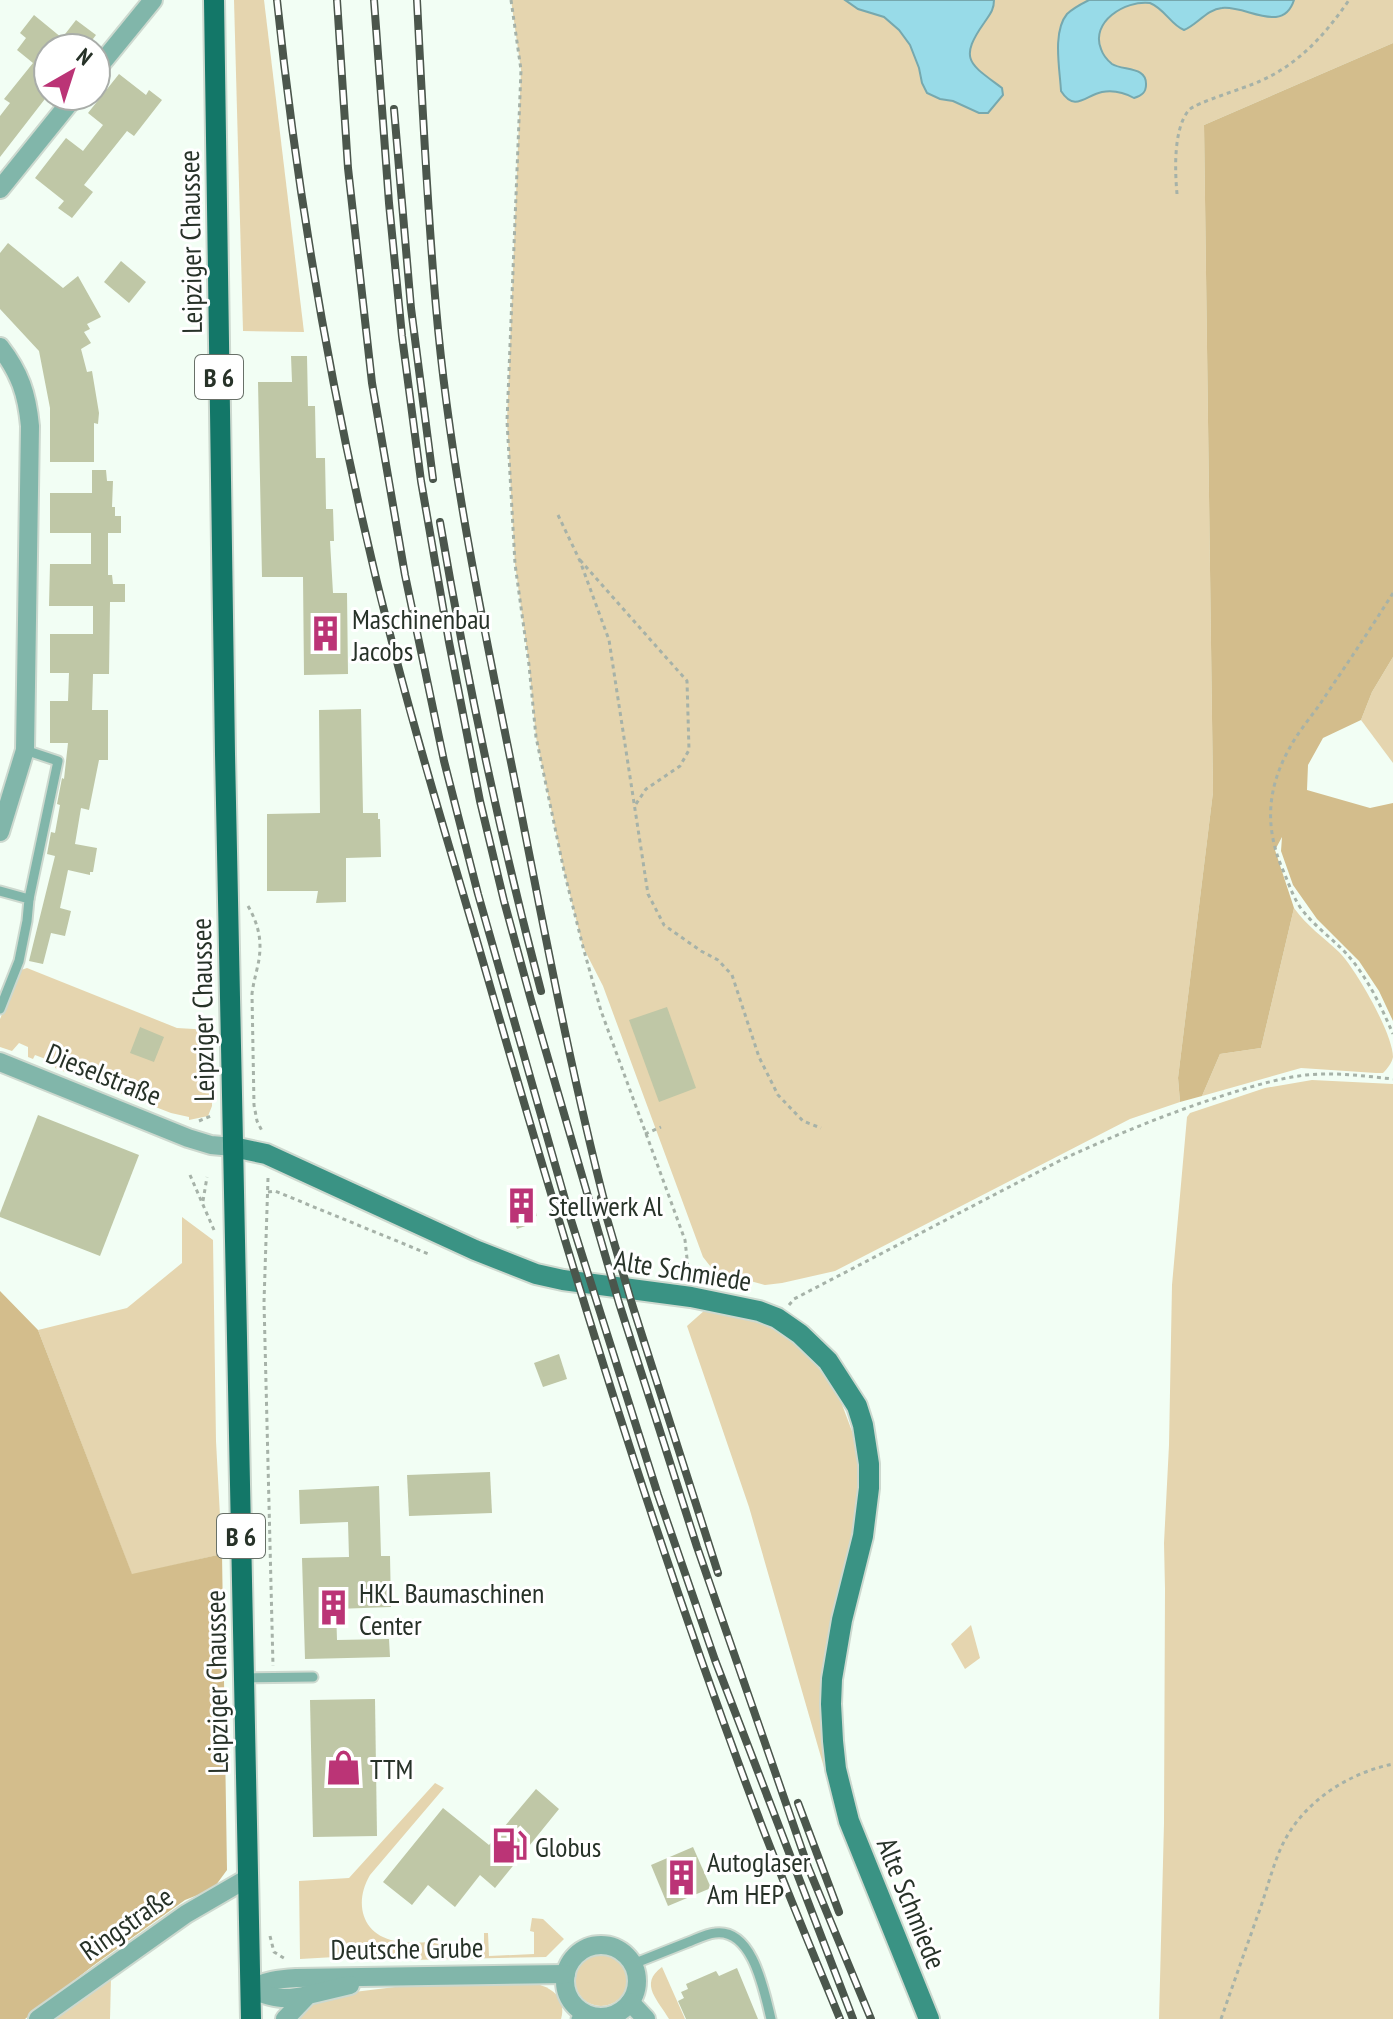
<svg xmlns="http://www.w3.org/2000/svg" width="1393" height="2019" font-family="'PT Sans Narrow',sans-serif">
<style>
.green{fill:#e5d5af}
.forest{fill:#d3bd8c}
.water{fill:#98dbe8;stroke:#76a8ae;stroke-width:2}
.building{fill:#bfc7a6}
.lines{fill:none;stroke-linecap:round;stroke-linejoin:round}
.lane-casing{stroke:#cdd9cf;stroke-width:13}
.street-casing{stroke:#cdd9cf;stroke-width:22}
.secondary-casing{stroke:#cdd9cf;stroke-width:24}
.primary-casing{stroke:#cdd9cf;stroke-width:24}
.path{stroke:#a6b2a8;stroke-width:3;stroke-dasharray:4 4;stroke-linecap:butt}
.lane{stroke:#81b6aa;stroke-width:9}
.street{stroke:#81b6aa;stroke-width:18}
.secondary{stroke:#3a9384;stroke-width:20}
.primary{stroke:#137768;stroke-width:20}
.rail-casing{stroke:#4b564c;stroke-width:8}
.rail{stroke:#fff;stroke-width:5;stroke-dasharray:15;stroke-linecap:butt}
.labels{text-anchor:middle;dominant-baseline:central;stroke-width:6;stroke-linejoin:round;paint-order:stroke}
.shield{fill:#fff;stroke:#687068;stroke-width:2}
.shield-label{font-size:26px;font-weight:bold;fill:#273228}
.street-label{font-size:28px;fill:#273228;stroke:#fff}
.poi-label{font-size:28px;fill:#273228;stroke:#fff;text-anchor:start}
</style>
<rect width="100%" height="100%" fill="#f2fef4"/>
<g class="green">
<path d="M 234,0 L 264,0 L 304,332 L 243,331 Z"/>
<path d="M 511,0 L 1393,0 L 1393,43 L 1204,125 L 1213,792 L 1178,1078 L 1180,1102 L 1130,1119 L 835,1271 L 782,1283 L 765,1285 L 714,1271 L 703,1257 L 603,986 L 583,947 L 564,871 L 536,737 L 529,665 L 515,564 L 507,421 L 521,70 Z"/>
<path d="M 1393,657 L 1393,763 L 1361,720 L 1372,692 Z"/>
<path d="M 1294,908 C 1308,927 1322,936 1339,952 C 1356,969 1393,1034 1393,1057 C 1392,1063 1387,1069 1383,1073 L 1376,1073 L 1301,1068 L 1202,1096 L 1220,1054 L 1261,1048 Z"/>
<path d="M 27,968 L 177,1028 L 211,1030 L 212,1106 L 208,1116 L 189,1120 L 189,1117 L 171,1113 L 55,1068 L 56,1063 L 35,1055 L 33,1059 L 28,1057 L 28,1047 L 19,1043 L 12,1051 L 0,1047 L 0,1019 L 21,970 Z"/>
<path d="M 1312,1080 L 1393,1084 L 1393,2019 L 1159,2019 L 1164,1823 L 1165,1589 L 1164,1543 L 1169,1445 L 1172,1285 L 1187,1117 L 1190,1113 L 1265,1088 Z"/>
<path d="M 182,1217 L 213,1240 L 216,1441 L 222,1554 L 132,1575 L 38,1330 L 127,1308 L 182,1263 Z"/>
<path d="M 705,1310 L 751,1317 L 798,1343 L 837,1391 L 859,1450 L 856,1515 L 832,1620 L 822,1680 L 825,1771 L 749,1507 L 687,1326 Z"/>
<path d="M 971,1625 L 980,1658 L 965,1669 L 951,1644 Z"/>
<path d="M 435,1783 L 444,1788 L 370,1875 C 354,1902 361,1934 395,1941 C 409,1944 426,1942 440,1942 L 441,1954 L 484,1952 L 484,1933 L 488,1933 L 489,1956 L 534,1954 L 534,1932 L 530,1931 L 532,1918 L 543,1919 L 564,1939 L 546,1957 L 410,1960 L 335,1957 L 300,1959 L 299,1881 L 349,1878 Z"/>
<circle cx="601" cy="1980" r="26"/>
<path d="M 662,1967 L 685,2019 L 669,2019 C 659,2001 638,1984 662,1967 Z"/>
<path d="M 111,1977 L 110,2019 L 50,2019 Z"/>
<path d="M 532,1983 C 551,1986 567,1998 561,2019 L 293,2019 L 305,2007 L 317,2000 L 346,1993 L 395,1987 Z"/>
</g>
<g class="forest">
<path d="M 1393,43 L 1393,657 L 1372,692 L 1361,720 L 1323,738 L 1308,765 L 1307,790 L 1370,808 L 1393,803 L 1393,1021 L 1379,991 L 1359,961 L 1317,919 L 1293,885 L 1281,851 L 1282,837 L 1275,850 L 1294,908 L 1261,1048 L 1220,1054 L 1202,1096 L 1180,1102 L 1178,1078 L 1213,792 L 1204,125 Z"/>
<path d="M 0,1291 L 38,1330 L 132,1574 L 222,1554 L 227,1870 L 213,1889 L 185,1900 L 94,1965 L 25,2019 L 0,2019 Z"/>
</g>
<g class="water">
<path d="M 845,0 L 994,0 C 994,10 990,14 984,23 C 958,60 970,64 1002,88 L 1003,95 L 988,113 L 979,113 L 953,101 L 940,99 L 927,93 L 922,83 L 919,68 L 910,45 L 899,30 L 884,17 L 858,9 Z"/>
<path d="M 1089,0 L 1294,0 C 1283,35 1246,5 1222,8 C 1207,9 1197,25 1184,30 C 1171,25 1165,9 1150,3 C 1125,0 1090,22 1101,49 C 1103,55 1107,60 1112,64 C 1123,71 1147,66 1146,85 C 1146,93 1141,96 1134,98 C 1125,93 1113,90 1102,92 C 1086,95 1075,113 1061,91 C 1060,70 1052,32 1067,14 C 1073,8 1081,4 1089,0 Z"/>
</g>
<g class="building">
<path d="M 34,15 L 62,38 L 76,20 L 96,35 L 86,48 L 48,48 L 48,95 L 0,157 L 0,116 L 10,103 L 4,99 L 33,63 L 17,50 L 26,38 L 20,33 Z"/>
<path d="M 119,74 L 146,95 L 149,90 L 162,100 L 134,136 L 127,131 L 84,185 L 93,192 L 72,218 L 58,208 L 64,201 L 35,178 L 66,138 L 83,151 L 103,125 L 88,113 Z"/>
<path d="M 8,243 L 63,288 L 78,276 L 101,317 L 87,324 L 90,329 L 84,332 L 91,343 L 81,349 L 87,372 L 92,371 L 99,413 L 98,424 L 94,423 L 94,462 L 50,462 L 50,408 L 39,351 L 0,309 L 0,253 Z"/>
<path d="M 121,261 L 146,282 L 129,303 L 104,282 Z"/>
<path d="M 291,356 L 307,356 L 308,406 L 315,406 L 316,458 L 325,458 L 326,509 L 333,509 L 334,541 L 330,541 L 333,593 L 347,593 L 348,674 L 304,675 L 303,577 L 262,577 L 258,382 L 292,382 Z"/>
<path d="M 92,470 L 106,470 L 107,481 L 113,481 L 112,507 L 115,507 L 115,516 L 121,516 L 121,533 L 108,533 L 108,575 L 112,575 L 113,584 L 125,584 L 125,602 L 110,602 L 109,674 L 93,674 L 92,710 L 108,710 L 108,760 L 99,760 L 89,810 L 81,808 L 75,844 L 97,848 L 93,872 L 90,872 L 90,875 L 68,870 L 60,908 L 71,911 L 65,936 L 51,933 L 43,964 L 29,961 L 55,856 L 47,854 L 51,832 L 55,833 L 60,805 L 57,804 L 62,778 L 64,779 L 68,743 L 50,743 L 50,701 L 68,701 L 69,673 L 50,673 L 50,634 L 93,634 L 93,606 L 49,606 L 50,564 L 91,564 L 91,533 L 50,533 L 50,493 L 92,493 Z"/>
<path d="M 361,709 L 363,813 L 378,813 L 378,819 L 380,819 L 381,857 L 346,858 L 346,902 L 316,903 L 318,891 L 267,891 L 267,814 L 320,813 L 319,710 Z"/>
<path d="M 667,1007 L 696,1088 L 659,1102 L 629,1020 Z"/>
<path d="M 140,1027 L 164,1037 L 154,1062 L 130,1053 Z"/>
<path d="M 38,1115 L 139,1155 L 100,1256 L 0,1217 L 0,1213 Z"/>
<path d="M 530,1192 L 537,1216 L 529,1218 L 531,1224 L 517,1229 L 507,1199 Z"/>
<path d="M 559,1354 L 567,1379 L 543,1387 L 534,1363 Z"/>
<path d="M 490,1472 L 492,1513 L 409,1516 L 407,1475 Z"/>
<path d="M 379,1486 L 381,1556 L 390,1556 L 391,1607 L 336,1609 L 337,1640 L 389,1639 L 390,1657 L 305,1659 L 302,1558 L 349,1557 L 348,1522 L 300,1524 L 299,1490 Z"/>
<path d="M 375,1699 L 377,1836 L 313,1837 L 310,1700 Z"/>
<path d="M 536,1789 L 559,1809 L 495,1888 L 480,1875 L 455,1907 L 428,1885 L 412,1905 L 383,1882 L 443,1808 L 489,1845 Z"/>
<path d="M 693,1847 L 711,1888 L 668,1906 L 651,1865 Z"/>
<path d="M 737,1968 L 758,2019 L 686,2019 L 678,2001 L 684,1998 L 681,1992 L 688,1989 L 686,1984 L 716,1971 L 719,1976 Z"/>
</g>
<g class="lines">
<defs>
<g id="lane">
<path d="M 25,750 L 58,761 L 29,899"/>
<path d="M 0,891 L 29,899 L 27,921 L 19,961 L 0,1009"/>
<path d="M 244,1678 L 313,1677"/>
<path d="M 633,1964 C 651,1957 668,1950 686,1943 C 695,1940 705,1934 715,1933 C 753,1928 764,1991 771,2019"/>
<path d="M 576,2019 L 582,2011"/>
</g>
<g id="street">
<path d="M 96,70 L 153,0"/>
<path d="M 0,189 L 75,96"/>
<path d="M 0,347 C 20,373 27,394 30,426 L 25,750 L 0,832"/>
<path d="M 0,1062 L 188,1138 L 211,1145 L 233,1147"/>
<circle cx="601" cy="1981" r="36"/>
<path d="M 250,1989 C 265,1981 279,1979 296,1978 L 566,1974"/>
<path d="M 250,1989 C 273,1998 283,2001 308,1995"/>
<path d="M 630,2002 L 646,2019"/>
<path d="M 38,2019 L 186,1914 L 248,1878"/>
<path d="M 285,2019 L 308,1995 L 350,1985"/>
</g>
<path id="secondary" d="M 233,1147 L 266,1154 L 475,1250 L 536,1274 L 563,1280 L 691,1297 L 759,1311 L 777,1318 L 800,1334 L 828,1361 L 857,1406 L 863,1425 L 869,1464 L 869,1488 L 863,1536 L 842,1620 L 832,1679 L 831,1704 L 833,1741 L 836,1769 L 849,1821 L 929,2019"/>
<path id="primary" d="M 214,0 L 225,754 L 251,2019"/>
</defs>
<use href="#lane" class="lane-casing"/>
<use href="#street" class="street-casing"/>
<use href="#secondary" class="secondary-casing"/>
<use href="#primary" class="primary-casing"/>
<g class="path">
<path d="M 511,0 L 521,70 L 507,421 L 515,564 L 529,665 L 536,737 L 564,871 L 583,947 L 601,1011 L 685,1240 L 689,1277"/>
<path d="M 1177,194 C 1175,171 1173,129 1189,110 C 1195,103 1245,88 1258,82 C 1298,65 1325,35 1349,0"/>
<path d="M 558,515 L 580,561 L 609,640 L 648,894 L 664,925 L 701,951 L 718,960 L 732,975 L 759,1057 L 778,1095 L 803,1121 L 821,1128"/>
<path d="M 580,560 L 687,681 L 689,750 L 680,766 L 646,789 L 636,804"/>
<path d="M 1393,593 C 1371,628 1349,661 1326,695 C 1314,714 1298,731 1288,751 C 1267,790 1265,827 1282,868 C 1288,881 1292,895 1300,907 C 1312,924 1329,936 1343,950 C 1366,974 1380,1004 1393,1034"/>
<path d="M 248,906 C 260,927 263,945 257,969 C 255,978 253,985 252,994 L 254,1105 L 257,1121 L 263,1133"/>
<path d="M 199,1121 L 213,1115"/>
<path d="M 645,1134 L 661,1127"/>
<path d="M 190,1175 L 214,1230"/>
<path d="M 268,1178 L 264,1302 L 273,1666"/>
<path d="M 268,1192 L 275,1191 L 431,1255"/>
<path d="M 203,1201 L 207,1177"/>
<path d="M 789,1305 L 794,1299 L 1061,1160 C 1115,1135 1171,1112 1228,1094 C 1253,1086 1280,1078 1306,1075 C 1335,1072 1364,1076 1393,1079"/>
<path d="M 270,1936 L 274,1952 L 287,1960"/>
<path d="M 1221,2019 C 1234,1982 1247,1945 1260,1909 C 1267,1889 1272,1869 1280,1850 C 1300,1804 1345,1774 1393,1764"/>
</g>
<use href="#lane" class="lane"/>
<use href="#street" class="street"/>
<use href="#secondary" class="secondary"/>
<use href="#primary" class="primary"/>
<defs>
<g id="rail">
<path d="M 277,0 C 300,221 339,439 395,654 C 423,763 457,871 488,979 C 569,1260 654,1540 757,1813 C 783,1882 812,1951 840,2019"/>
<path d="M 337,0 L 348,168 L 372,383 L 405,575 L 444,761 L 478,894 L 570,1217 L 658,1495 L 715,1660 L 853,2019"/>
<path d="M 374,0 L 389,203 L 402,336 L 421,481 L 449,642 L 480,801 L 504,901 L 531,1000 L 619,1303 L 697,1547 L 808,1867 L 871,2019"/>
<path d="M 417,0 C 422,102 427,205 436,307 C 450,469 484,628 516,787 C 544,928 570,1069 606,1208"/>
<path d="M 394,109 L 411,308 L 433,479"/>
<path d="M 440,522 C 467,680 500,836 541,991"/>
<path d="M 601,1198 L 632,1304 L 718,1573"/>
<path d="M 798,1803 L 839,1912"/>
</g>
</defs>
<use href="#rail" class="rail-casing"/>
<use href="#rail" class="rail"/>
</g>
<defs>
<symbol id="building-bare" viewBox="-9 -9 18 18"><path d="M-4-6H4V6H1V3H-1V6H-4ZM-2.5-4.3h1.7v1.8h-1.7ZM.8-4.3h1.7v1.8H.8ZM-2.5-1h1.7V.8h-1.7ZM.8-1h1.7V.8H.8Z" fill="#bb3476" stroke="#fff" stroke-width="2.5" paint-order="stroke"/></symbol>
<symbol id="shop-bare" viewBox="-9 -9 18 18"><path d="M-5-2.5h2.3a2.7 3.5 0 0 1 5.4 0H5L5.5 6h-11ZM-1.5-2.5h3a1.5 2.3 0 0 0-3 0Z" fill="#bb3476" stroke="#fff" stroke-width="2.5" paint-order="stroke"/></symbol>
<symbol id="fuel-bare" viewBox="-9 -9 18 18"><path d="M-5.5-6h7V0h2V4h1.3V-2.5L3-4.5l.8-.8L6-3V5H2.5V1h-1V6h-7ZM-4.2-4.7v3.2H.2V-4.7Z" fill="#bb3476" stroke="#fff" stroke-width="2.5" paint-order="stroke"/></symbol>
</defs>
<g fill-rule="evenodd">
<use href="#building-bare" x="300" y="608" width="51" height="51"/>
<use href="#building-bare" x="496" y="1180" width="51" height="51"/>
<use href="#building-bare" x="308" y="1582" width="51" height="51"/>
<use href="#shop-bare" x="318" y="1742" width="51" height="51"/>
<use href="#fuel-bare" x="484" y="1820" width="51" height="51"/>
<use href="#building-bare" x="656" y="1852" width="51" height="51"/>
</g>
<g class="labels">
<g class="shield">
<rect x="195" y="355" width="48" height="44" rx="6"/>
<rect x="217" y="1514" width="48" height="44" rx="6"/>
</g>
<g class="shield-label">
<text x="219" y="377">B 6</text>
<text x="241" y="1536">B 6</text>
</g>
<g class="street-label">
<text transform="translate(190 242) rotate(-91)">Leipziger Chaussee</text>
<text transform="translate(202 1010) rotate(-91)">Leipziger Chaussee</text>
<text transform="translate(104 1074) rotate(22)">Dieselstraße</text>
<text transform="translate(683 1270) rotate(9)">Alte Schmiede</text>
<text transform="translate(216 1682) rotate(-91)">Leipziger Chaussee</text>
<text transform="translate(912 1903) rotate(68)">Alte Schmiede</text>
<text transform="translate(126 1923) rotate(-35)">Ringstraße</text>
<text transform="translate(407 1948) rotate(-1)">Deutsche Grube</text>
</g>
<g class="poi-label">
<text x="352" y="618">Maschinenbau<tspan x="352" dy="32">Jacobs</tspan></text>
<text x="548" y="1205">Stellwerk Al</text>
<text x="359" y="1592">HKL Baumaschinen<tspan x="359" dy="32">Center</tspan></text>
<text x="370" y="1768">TTM</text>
<text x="535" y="1846">Globus</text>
<text x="707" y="1861">Autoglaser<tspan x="707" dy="32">Am HEP</tspan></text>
</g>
</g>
<g transform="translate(72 72) rotate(39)"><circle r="38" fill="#ffffff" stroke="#a9ada9" stroke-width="2"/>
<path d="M0-6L14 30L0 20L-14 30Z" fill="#bb3476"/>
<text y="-12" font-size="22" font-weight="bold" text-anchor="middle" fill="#273228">N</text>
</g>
</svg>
